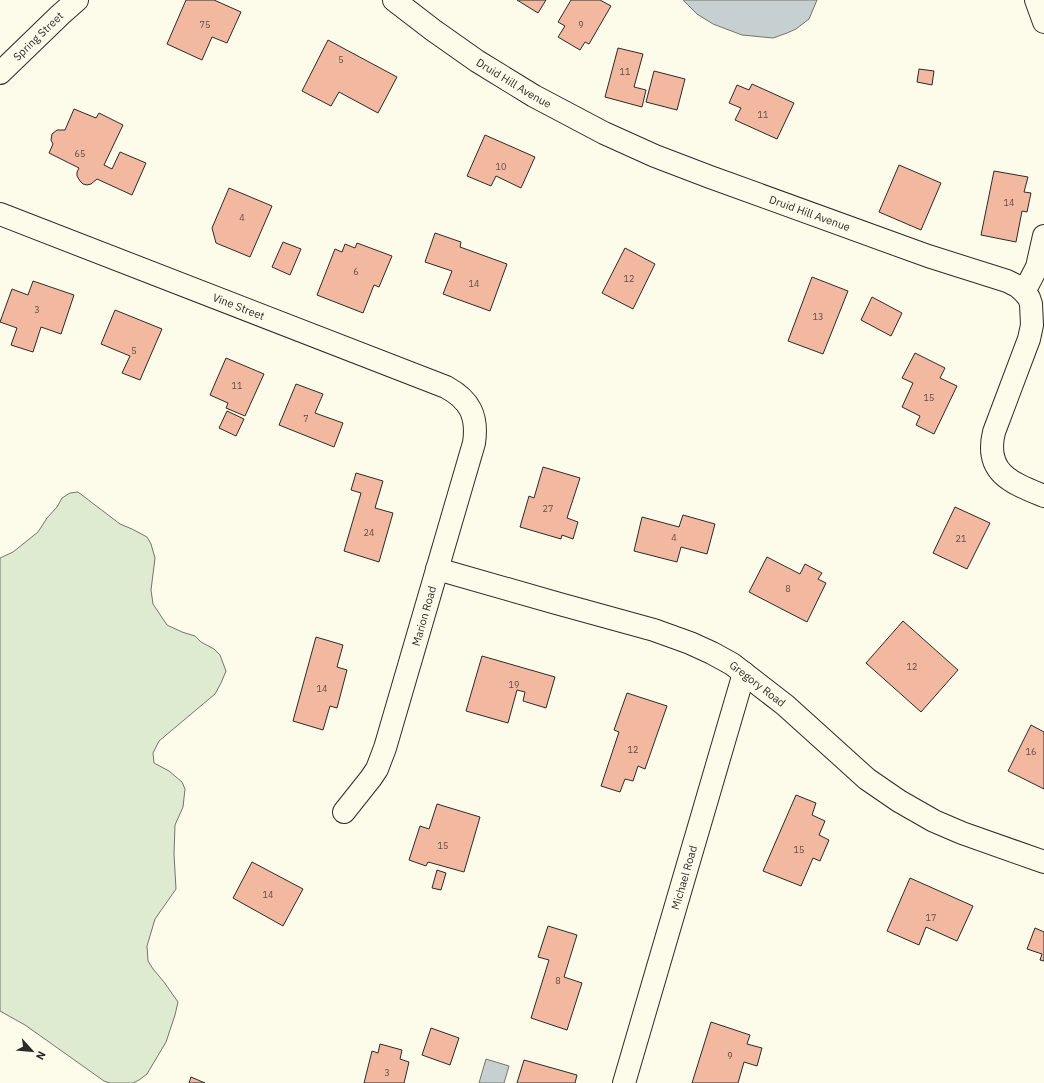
<svg xmlns="http://www.w3.org/2000/svg" width="1044" height="1083" font-family="'IBM Plex Sans',sans-serif">
<style>
.green{fill:#deebd1;stroke:#74746e}
.water{fill:#c7d0d0;stroke:#74746e}
.building{fill:#f2b8a0;stroke:#2b2b2b}
.lines{fill:none;stroke-linecap:round;stroke-linejoin:round}
.minor-casing{stroke:#2b2b2b;stroke-width:24}
.tertiary-casing{stroke:#2b2b2b;stroke-width:24}
.minor{stroke:#fdfbea;stroke-width:22}
.tertiary{stroke:#fdfbea;stroke-width:22}
.labels{text-anchor:middle;dominant-baseline:central;stroke-width:3;stroke-linejoin:round;paint-order:stroke}
.number-label{font-size:9px;fill:#5d4e48}
.street-label{font-size:11px;fill:#2b2b2b;stroke:#fdfbea}
</style>
<rect width="100%" height="100%" fill="#fdfbea"/>
<path class="green" d="M 78,492 L 120,524 L 132,529 L 147,537 L 151,544 L 155,558 L 151,590 L 153,604 L 167,625 L 182,632 L 195,636 L 201,642 L 214,649 L 220,655 L 226,671 L 221,683 L 215,694 L 159,741 L 153,753 L 154,763 L 169,771 L 182,782 L 185,789 L 183,807 L 175,825 L 174,854 L 176,889 L 155,919 L 147,946 L 148,961 L 153,969 L 164,982 L 178,1002 L 175,1015 L 166,1042 L 147,1074 L 139,1080 L 133,1083 L 110,1083 L 104,1081 L 25,1025 L 0,1011 L 0,558 L 13,552 L 38,532 L 47,518 L 57,507 L 62,498 L 70,493 Z"/>
<g class="water">
<path d="M 683,0 L 817,0 L 809,19 L 796,29 L 787,33 L 773,38 L 742,35 L 713,24 L 697,14 Z"/>
<path d="M 486,1059 L 509,1066 L 504,1083 L 479,1083 Z"/>
</g>
<g class="building">
<path d="M 186,0 L 214,0 L 241,12 L 227,43 L 212,37 L 202,60 L 167,44 Z"/>
<path d="M 517,0 L 546,0 L 538,13 Z"/>
<path d="M 571,0 L 600,0 L 611,6 L 589,44 L 585,42 L 580,50 L 558,37 L 565,26 L 558,22 Z"/>
<path d="M 328,40 L 397,77 L 378,113 L 339,92 L 331,106 L 302,91 Z"/>
<path d="M 618,48 L 643,54 L 634,87 L 646,90 L 642,107 L 605,97 Z"/>
<path d="M 919,69 L 934,71 L 932,85 L 917,82 Z"/>
<path d="M 654,71 L 685,79 L 677,110 L 646,102 Z"/>
<path d="M 752,84 L 794,103 L 777,139 L 735,120 L 741,108 L 729,103 L 737,85 L 749,90 Z"/>
<path d="M 74,109 L 96,118 L 99,113 L 123,125 L 104,165 L 112,169 L 120,152 L 146,163 L 132,195 L 97,179 L 91,184 L 87,185 L 83,184 L 80,181 L 77,176 L 77,172 L 79,168 L 49,153 L 53,144 L 51,140 L 52,134 L 57,130 L 65,130 Z"/>
<path d="M 485,135 L 535,157 L 521,188 L 496,176 L 491,186 L 467,176 Z"/>
<path d="M 899,165 L 941,183 L 921,230 L 879,212 Z"/>
<path d="M 994,171 L 1028,177 L 1024,192 L 1031,193 L 1027,212 L 1022,211 L 1016,242 L 981,235 Z"/>
<path d="M 229,188 L 272,206 L 250,257 L 216,243 L 212,228 Z"/>
<path d="M 435,233 L 461,242 L 460,247 L 507,264 L 490,311 L 443,294 L 452,271 L 425,262 Z"/>
<path d="M 283,242 L 301,249 L 290,275 L 272,267 Z"/>
<path d="M 357,243 L 392,256 L 379,287 L 374,285 L 363,313 L 317,295 L 335,249 L 342,252 L 345,244 L 355,248 Z"/>
<path d="M 625,248 L 655,264 L 633,309 L 602,293 Z"/>
<path d="M 812,277 L 848,291 L 823,354 L 788,341 Z"/>
<path d="M 33,281 L 74,295 L 61,334 L 41,327 L 33,352 L 11,345 L 17,328 L 0,322 L 12,289 L 28,295 Z"/>
<path d="M 872,297 L 902,313 L 891,336 L 861,320 Z"/>
<path d="M 115,310 L 162,329 L 140,380 L 122,373 L 130,356 L 101,344 Z"/>
<path d="M 915,353 L 945,368 L 940,378 L 957,386 L 934,434 L 916,425 L 920,416 L 902,407 L 913,383 L 902,378 Z"/>
<path d="M 226,358 L 264,374 L 245,416 L 226,408 L 228,403 L 210,395 Z"/>
<path d="M 296,384 L 323,394 L 315,413 L 343,423 L 334,447 L 279,425 Z"/>
<path d="M 227,411 L 244,419 L 236,436 L 219,428 Z"/>
<path d="M 543,467 L 580,478 L 567,518 L 578,522 L 573,539 L 562,535 L 561,539 L 520,527 L 529,496 L 534,498 Z"/>
<path d="M 356,473 L 383,481 L 375,508 L 393,513 L 379,562 L 344,551 L 361,493 L 351,490 Z"/>
<path d="M 955,507 L 990,523 L 967,569 L 933,553 Z"/>
<path d="M 683,515 L 715,524 L 707,554 L 681,547 L 677,562 L 634,551 L 642,517 L 679,527 Z"/>
<path d="M 767,557 L 800,574 L 805,564 L 822,573 L 818,579 L 826,583 L 807,622 L 749,592 Z"/>
<path d="M 903,621 L 958,670 L 921,712 L 866,663 Z"/>
<path d="M 316,637 L 343,645 L 337,667 L 347,670 L 337,708 L 330,706 L 323,730 L 293,721 Z"/>
<path d="M 482,656 L 555,677 L 546,708 L 523,701 L 525,692 L 517,690 L 508,723 L 466,711 Z"/>
<path d="M 627,693 L 667,706 L 645,769 L 638,766 L 633,781 L 625,779 L 620,792 L 601,786 L 619,732 L 614,730 Z"/>
<path d="M 1031,725 L 1044,732 L 1044,789 L 1008,771 Z"/>
<path d="M 796,795 L 816,803 L 812,815 L 825,821 L 819,835 L 829,840 L 820,861 L 813,858 L 801,886 L 763,871 Z"/>
<path d="M 437,804 L 480,817 L 464,872 L 428,862 L 426,866 L 409,860 L 420,826 L 429,829 Z"/>
<path d="M 252,862 L 303,889 L 283,926 L 233,898 Z"/>
<path d="M 437,870 L 446,873 L 441,890 L 432,888 Z"/>
<path d="M 910,878 L 973,906 L 957,941 L 926,927 L 919,945 L 887,931 Z"/>
<path d="M 548,926 L 577,935 L 564,977 L 582,983 L 567,1030 L 531,1018 L 549,960 L 538,957 Z"/>
<path d="M 1035,928 L 1044,932 L 1044,961 L 1040,960 L 1042,954 L 1027,949 Z"/>
<path d="M 711,1022 L 750,1035 L 747,1044 L 762,1048 L 757,1066 L 744,1062 L 738,1083 L 692,1083 Z"/>
<path d="M 431,1028 L 459,1038 L 450,1065 L 422,1055 Z"/>
<path d="M 380,1044 L 402,1050 L 400,1059 L 409,1062 L 404,1083 L 364,1083 L 372,1051 L 378,1053 Z"/>
<path d="M 524,1060 L 577,1075 L 575,1083 L 517,1083 Z"/>
<path d="M 191,1077 L 205,1083 L 189,1083 Z"/>
</g>
<g class="lines">
<defs>
<g id="minor">
<path id="s1" d="M 394,0 L 433,30 L 477,61 L 534,96 L 604,133 L 655,156 L 710,177 L 928,256 L 988,275 L 1007,281 L 1017,286 L 1024,292 L 1029,298 L 1031,304 L 1032,325 L 1029,339 L 994,432 C 984,473 1012,483 1044,496"/>
<path d="M 1036,0 L 1044,22"/>
<path id="s2" d="M 0,214 L 446,387 C 470,400 478,416 474,443 L 385,748 L 377,769 L 371,778 L 344,812"/>
<path d="M 1024,292 L 1037,267 L 1044,236"/>
<path id="s3" d="M 437,569 L 556,603 L 654,630 L 690,643 L 712,653 L 732,664 L 785,705 L 867,779 L 899,801 L 934,821 L 962,833 L 1044,862"/>
<path id="s4" d="M 624,1083 L 744,673"/>
</g>
<g id="tertiary">
<path id="s5" d="M 0,73 L 60,15 L 77,0"/>
</g>
</defs>
<use href="#minor" class="minor-casing"/>
<use href="#tertiary" class="tertiary-casing"/>
<use href="#minor" class="minor"/>
<use href="#tertiary" class="tertiary"/>
</g>
<g class="labels">
<g class="number-label">
<text x="205" y="24">75</text>
<text x="581" y="24">9</text>
<text x="341" y="59">5</text>
<text x="625" y="71">11</text>
<text x="763" y="114">11</text>
<text x="80" y="153">65</text>
<text x="501" y="166">10</text>
<text x="1009" y="202">14</text>
<text x="242" y="217">4</text>
<text x="356" y="271">6</text>
<text x="629" y="278">12</text>
<text x="474" y="283">14</text>
<text x="37" y="309">3</text>
<text x="818" y="316">13</text>
<text x="134" y="350">5</text>
<text x="237" y="385">11</text>
<text x="929" y="397">15</text>
<text x="306" y="418">7</text>
<text x="548" y="508">27</text>
<text x="369" y="532">24</text>
<text x="674" y="537">4</text>
<text x="961" y="538">21</text>
<text x="788" y="588">8</text>
<text x="912" y="666">12</text>
<text x="514" y="684">19</text>
<text x="322" y="688">14</text>
<text x="633" y="749">12</text>
<text x="1031" y="751">16</text>
<text x="443" y="845">15</text>
<text x="799" y="849">15</text>
<text x="268" y="894">14</text>
<text x="931" y="917">17</text>
<text x="558" y="980">8</text>
<text x="730" y="1055">9</text>
<text x="387" y="1072">3</text>
</g>
<g class="street-label">
<text stroke="none"><textPath href="#s5" startOffset="53">Spring Street</textPath></text>
<text stroke="none"><textPath href="#s1" startOffset="146">Druid Hill Avenue</textPath></text>
<text stroke="none"><textPath href="#s1" startOffset="470">Druid Hill Avenue</textPath></text>
<text stroke="none"><textPath href="#s2" startOffset="256">Vine Street</textPath></text>
<text transform="translate(424 616) rotate(-74)">Marion Road</text>
<text stroke="none"><textPath href="#s3" startOffset="343">Gregory Road</textPath></text>
<text stroke="none"><textPath href="#s4" startOffset="214">Michael Road</textPath></text>
</g>
</g>
<g transform="translate(32 1051) rotate(117)" stroke="#fdfbea" stroke-width="3" paint-order="stroke">
<path d="M0-3L7 15L0 10L-7 15Z" fill="#2b2b2b"/>
<text y="-6" font-size="11" font-weight="bold" text-anchor="middle" fill="#2b2b2b">N</text>
</g>
</svg>
